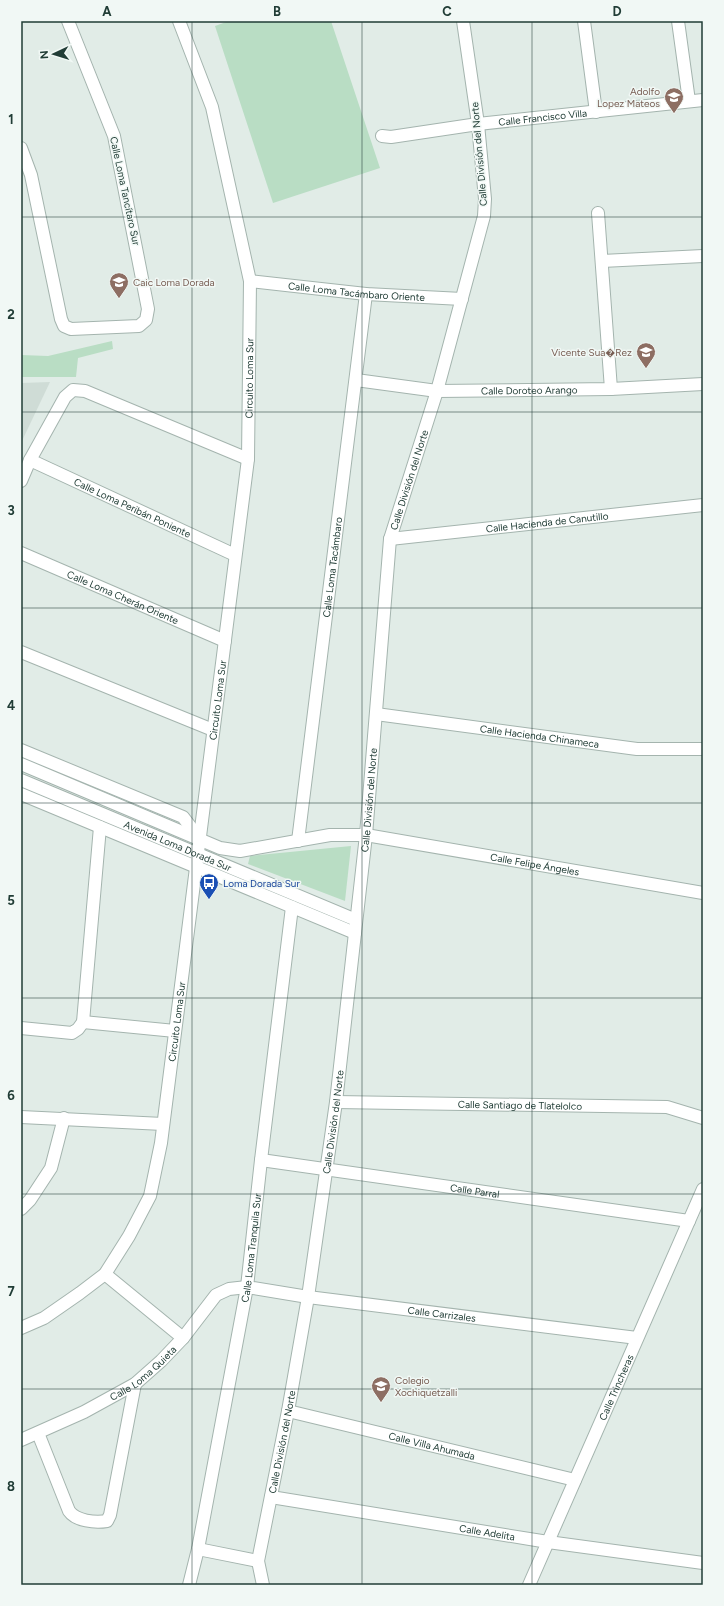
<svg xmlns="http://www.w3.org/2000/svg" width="724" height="1606" font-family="Figtree,sans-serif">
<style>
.built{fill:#cfdcd6}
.green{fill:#b9ddc4}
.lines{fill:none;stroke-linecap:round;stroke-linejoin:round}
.minor-casing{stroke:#a4b4ae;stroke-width:14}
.minor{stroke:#fff;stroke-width:12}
.grid{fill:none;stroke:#213d36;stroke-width:1;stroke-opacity:0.55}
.labels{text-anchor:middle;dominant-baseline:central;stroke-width:3;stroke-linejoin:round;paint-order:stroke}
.education-label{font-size:10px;fill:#785e54;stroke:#f1f8f5;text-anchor:end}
.street-label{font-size:10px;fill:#213d36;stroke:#f1f8f5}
.transit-label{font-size:10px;fill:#164399;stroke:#f1f8f5;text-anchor:start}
.neatline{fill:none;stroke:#213d36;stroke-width:1.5}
.grid-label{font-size:13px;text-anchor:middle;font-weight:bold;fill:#213d36}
</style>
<rect width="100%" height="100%" fill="#e1ece7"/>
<path class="built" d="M 50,382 L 21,443 L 21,383 Z"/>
<g class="green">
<path d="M 229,21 L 331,21 L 380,168 L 273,203 L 215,26 Z"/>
<path d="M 112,341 L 113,349 L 78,358 L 76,377 L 21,377 L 21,355 L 48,356 Z"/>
<path d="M 351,846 L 345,901 L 248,864 L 250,856 Z"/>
</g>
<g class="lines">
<defs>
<g id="minor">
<path d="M 584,21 L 596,112"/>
<path d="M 678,21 L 689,101"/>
<path id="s1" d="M 382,136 L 391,137 L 478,124 L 703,100"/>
<path d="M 21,148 L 31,175 L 61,319 L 64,326 L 71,329 L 139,326 L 146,320 L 148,309 L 114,136 L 68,21"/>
<path d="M 598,213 L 611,389"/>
<path d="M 602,261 L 703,256"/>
<path id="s2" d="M 250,281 L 366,294 L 462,299"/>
<path id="s3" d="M 356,380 L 437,391 L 611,389 L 703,384"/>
<path id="s4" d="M 30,460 L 235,555"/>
<path d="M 21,481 L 30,460 L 65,397 L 73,390 L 85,391 L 248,459"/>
<path id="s5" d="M 390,539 L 703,505"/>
<path id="s6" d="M 21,553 L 225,641"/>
<path d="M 21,652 L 213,730"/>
<path id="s7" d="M 376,714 L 637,749 L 703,749"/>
<path d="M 21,750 L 183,817 L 199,838"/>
<path id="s8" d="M 21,764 L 220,848 L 240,851 L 330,835 L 366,835 L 703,893"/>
<path id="s9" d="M 21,780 L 356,920"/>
<path d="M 21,794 L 355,933"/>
<path id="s10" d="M 298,841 L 366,294"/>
<path d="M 83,1022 L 175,1031"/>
<path d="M 21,1028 L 72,1033 L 78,1029 L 83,1022 L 100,827"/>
<path id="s11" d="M 336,1102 L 667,1107 L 703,1118"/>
<path d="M 21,1117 L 163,1124"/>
<path id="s12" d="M 261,1160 L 689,1221"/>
<path d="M 21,1209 L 30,1200 L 51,1168 L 64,1118"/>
<path d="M 105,1274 L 183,1338"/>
<path id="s13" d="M 21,1328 L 44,1318 L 80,1293 L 105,1274 L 129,1236 L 150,1196 L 161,1143 L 248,459 L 250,281 L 212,107 L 179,21"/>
<path id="s14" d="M 288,1411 L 575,1480"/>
<path d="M 38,1433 L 69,1511 C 76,1521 95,1523 107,1521 L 110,1515 L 135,1384"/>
<path id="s15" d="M 21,1440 L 84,1412 L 135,1384 L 161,1361 L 183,1338 L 216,1295 L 229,1289 L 247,1287 L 308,1297 L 637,1338"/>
<path id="s16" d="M 271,1497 L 548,1542 L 703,1563"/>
<path d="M 198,1549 L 258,1561"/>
<path id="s17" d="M 189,1585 L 198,1549 L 247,1287 L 261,1160 L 292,907"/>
<path id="s18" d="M 263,1585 L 258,1561 L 288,1411 L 308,1297 L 336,1102 L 366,835 L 390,539 L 437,391 L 484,216 L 485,199 L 478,124 L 463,21"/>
<path id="s19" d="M 529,1585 L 703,1189"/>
</g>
</defs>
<use href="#minor" class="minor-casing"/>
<use href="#minor" class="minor"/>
</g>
<path class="grid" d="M 192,21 L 192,1585M 362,21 L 362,1585M 532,21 L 532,1585M 21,217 L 703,217M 21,412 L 703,412M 21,608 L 703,608M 21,803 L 703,803M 21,998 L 703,998M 21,1194 L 703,1194M 21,1389 L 703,1389"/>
<defs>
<symbol id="school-pin" viewBox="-11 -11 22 30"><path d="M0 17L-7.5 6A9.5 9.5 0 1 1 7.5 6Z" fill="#8d6e63" stroke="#f1f8f5"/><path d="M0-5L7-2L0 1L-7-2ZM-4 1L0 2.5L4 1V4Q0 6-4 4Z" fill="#fff"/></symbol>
<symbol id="bus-pin" viewBox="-11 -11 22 30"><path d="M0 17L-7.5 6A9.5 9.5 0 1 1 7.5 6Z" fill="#1a4fb4" stroke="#f1f8f5"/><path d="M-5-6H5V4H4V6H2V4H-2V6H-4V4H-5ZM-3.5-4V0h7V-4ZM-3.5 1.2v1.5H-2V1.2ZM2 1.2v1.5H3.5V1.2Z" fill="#fff"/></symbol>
</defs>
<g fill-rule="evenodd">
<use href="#school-pin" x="663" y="86" width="22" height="30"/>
<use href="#school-pin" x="108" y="271" width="22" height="30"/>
<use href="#school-pin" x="635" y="341" width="22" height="30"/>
<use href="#bus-pin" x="198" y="872" width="22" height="30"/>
<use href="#school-pin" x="370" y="1375" width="22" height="30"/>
</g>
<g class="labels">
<g class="education-label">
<text x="660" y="91">Adolfo<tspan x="660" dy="12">Lopez Mateos</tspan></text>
<text x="133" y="282" text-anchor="start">Caic Loma Dorada</text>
<text x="632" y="352">Vicente Sua�Rez</text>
<text x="395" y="1380" text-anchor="start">Colegio<tspan x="395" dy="12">Xochiquetzalli</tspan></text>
</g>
<g class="street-label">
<text stroke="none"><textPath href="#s1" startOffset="162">Calle Francisco Villa</textPath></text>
<text transform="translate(479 154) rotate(-95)">Calle División del Norte</text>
<text transform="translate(125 191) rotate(78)">Calle Loma Tancítaro Sur</text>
<text stroke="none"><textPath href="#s2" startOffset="107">Calle Loma Tacámbaro Oriente</textPath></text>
<text stroke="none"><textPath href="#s13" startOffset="1015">Circuito Loma Sur</textPath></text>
<text stroke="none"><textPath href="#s3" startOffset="174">Calle Doroteo Arango</textPath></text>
<text stroke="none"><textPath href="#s18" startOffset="1118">Calle División del Norte</textPath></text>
<text stroke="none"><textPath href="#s4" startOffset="113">Calle Loma Peribán Poniente</textPath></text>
<text stroke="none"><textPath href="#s5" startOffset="158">Calle Hacienda de Canutillo</textPath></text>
<text stroke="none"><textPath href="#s10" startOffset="276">Calle Loma Tacámbaro</textPath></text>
<text stroke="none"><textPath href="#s6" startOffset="111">Calle Loma Cherán Oriente</textPath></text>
<text stroke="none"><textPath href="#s13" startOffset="691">Circuito Loma Sur</textPath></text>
<text stroke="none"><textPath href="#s7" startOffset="165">Calle Hacienda Chinameca</textPath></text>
<text stroke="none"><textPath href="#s18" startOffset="794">Calle División del Norte</textPath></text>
<text stroke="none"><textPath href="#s9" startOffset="170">Avenida Loma Dorada Sur</textPath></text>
<text stroke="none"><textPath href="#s8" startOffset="535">Calle Felipe Ángeles</textPath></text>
<text stroke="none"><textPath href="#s13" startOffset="367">Circuito Loma Sur</textPath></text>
<text stroke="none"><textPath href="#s11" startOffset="184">Calle Santiago de Tlatelolco</textPath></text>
<text stroke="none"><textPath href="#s18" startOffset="470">Calle División del Norte</textPath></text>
<text stroke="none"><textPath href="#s12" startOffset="216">Calle Parral</textPath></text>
<text stroke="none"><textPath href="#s17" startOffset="343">Calle Loma Tranquila Sur</textPath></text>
<text stroke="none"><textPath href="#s15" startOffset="477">Calle Carrizales</textPath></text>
<text stroke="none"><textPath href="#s15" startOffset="140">Calle Loma Quieta</textPath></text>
<text stroke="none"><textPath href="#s19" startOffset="216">Calle Trincheras</textPath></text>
<text stroke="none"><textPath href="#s18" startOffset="146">Calle División del Norte</textPath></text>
<text stroke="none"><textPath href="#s14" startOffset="148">Calle Villa Ahumada</textPath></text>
<text stroke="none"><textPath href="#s16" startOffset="219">Calle Adelita</textPath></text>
</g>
<g class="transit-label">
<text x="223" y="883">Loma Dorada Sur</text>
</g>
</g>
<rect width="724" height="1606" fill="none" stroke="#f1f8f5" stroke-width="44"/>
<g transform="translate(54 54) rotate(266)" stroke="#f1f8f5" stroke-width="3" paint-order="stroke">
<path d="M0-3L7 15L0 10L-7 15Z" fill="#213d36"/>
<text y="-6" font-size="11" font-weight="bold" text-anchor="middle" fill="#213d36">N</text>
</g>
<rect x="22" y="22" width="680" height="1562" class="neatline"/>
<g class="grid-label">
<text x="107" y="16">A</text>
<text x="277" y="16">B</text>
<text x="447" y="16">C</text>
<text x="617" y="16">D</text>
<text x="11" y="124">1</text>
<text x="11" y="319">2</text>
<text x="11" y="515">3</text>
<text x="11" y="710">4</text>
<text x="11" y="905">5</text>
<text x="11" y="1100">6</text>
<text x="11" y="1296">7</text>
<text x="11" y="1491">8</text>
</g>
</svg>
